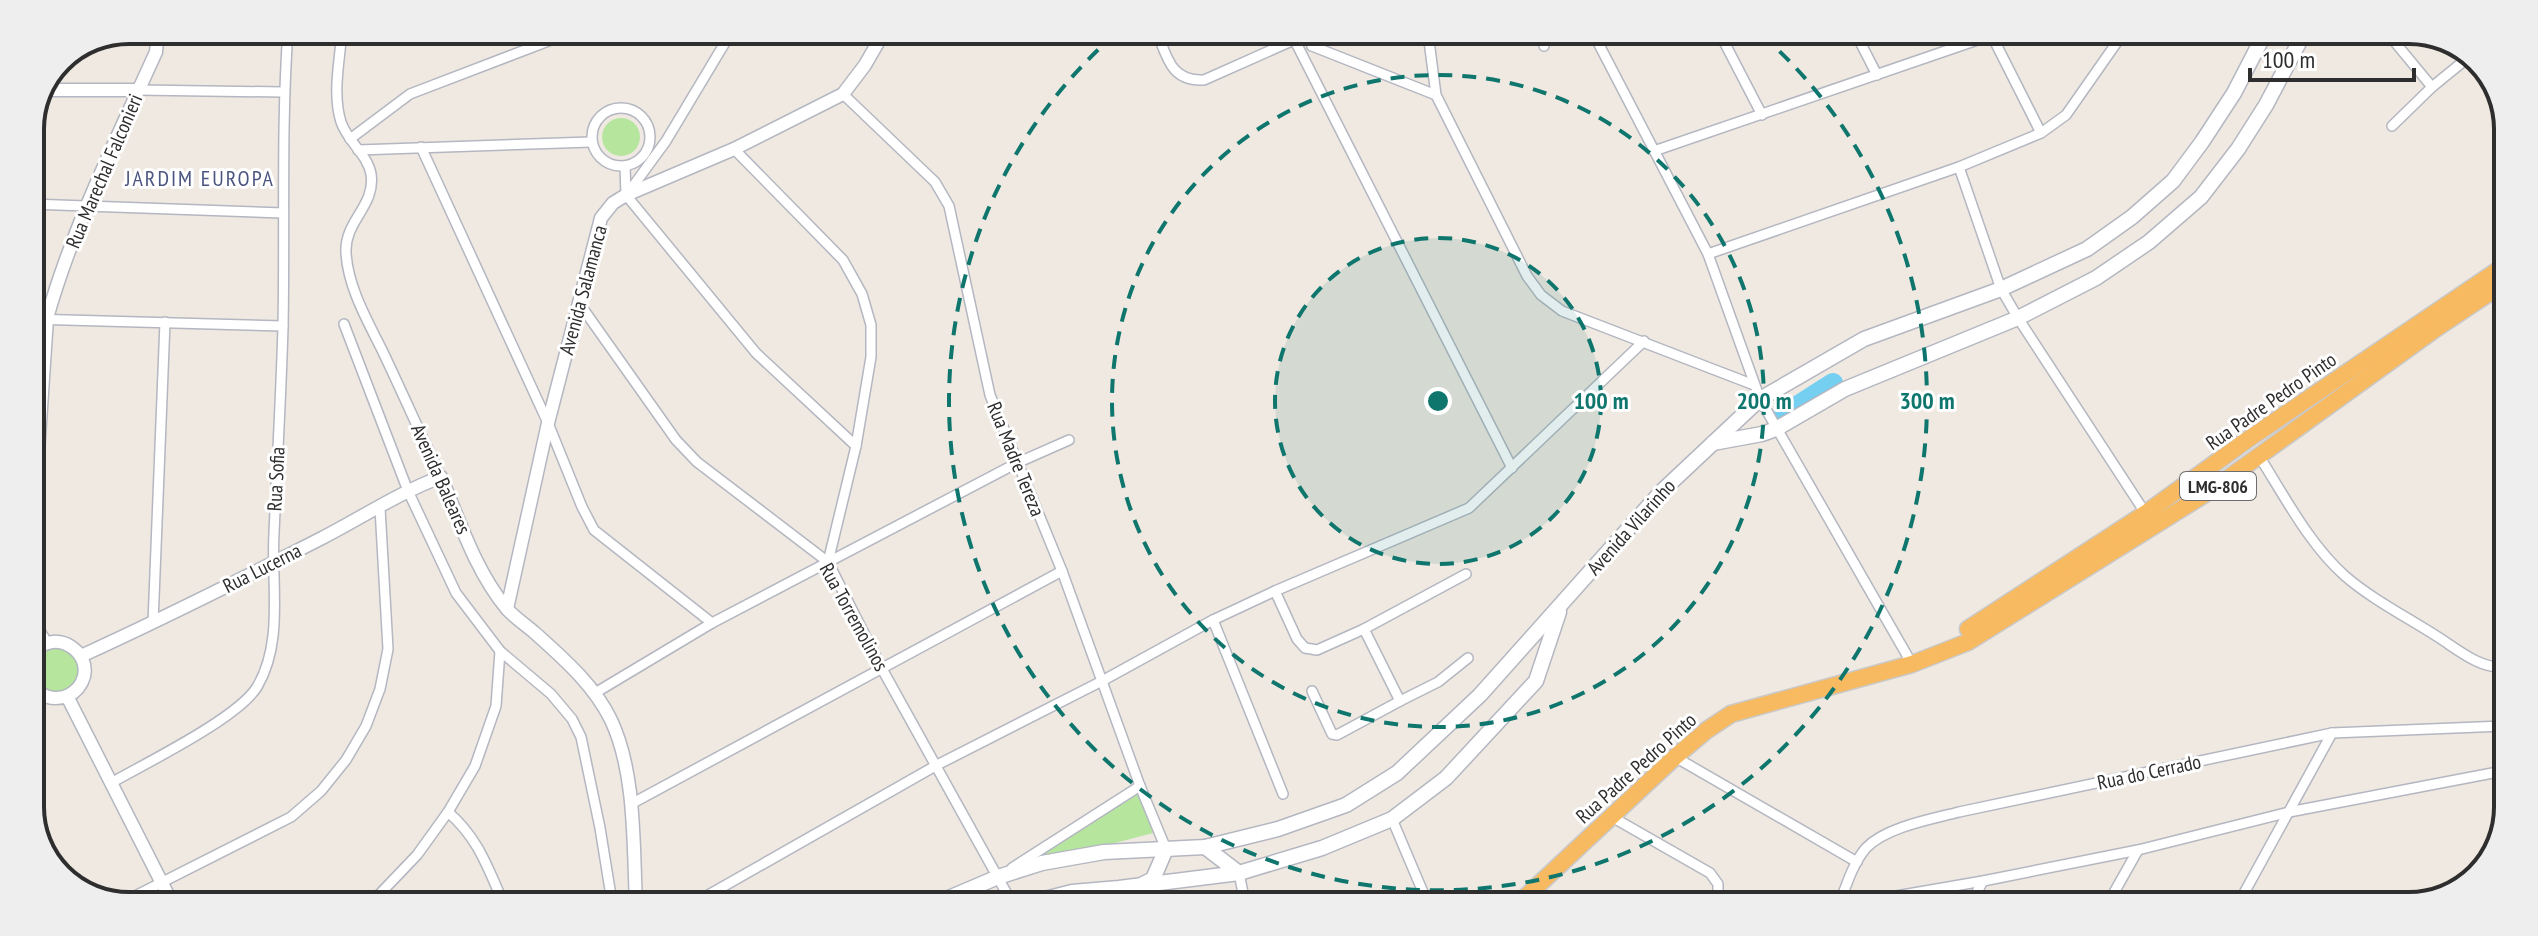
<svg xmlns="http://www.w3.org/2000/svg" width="2538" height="936" font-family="'PT Sans Narrow',sans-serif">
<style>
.green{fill:#b6e59e}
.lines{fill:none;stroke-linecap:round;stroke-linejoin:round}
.river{stroke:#75cff0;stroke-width:20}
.minor-casing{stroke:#b4b7c1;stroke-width:12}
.tertiary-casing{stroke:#b4b7c1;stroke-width:15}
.secondary-casing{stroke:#b4b7c1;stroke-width:17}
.trunk-casing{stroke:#c9c9c9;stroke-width:19}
.minor{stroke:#fff;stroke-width:9}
.tertiary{stroke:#fff;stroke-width:12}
.secondary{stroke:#fff;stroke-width:14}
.trunk{stroke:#f8ba60;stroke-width:16}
.ring{fill:none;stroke:#0f766e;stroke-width:4;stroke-dasharray:14 10}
.labels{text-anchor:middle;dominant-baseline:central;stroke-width:6;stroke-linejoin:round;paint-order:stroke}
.shield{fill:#fff;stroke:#6d6d6d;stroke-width:2}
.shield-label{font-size:18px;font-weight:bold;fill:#2e2e2e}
.street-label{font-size:20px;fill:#2e2e2e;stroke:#fff}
.neighbourhood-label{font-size:22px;letter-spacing:2px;fill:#4d5680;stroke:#fff}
.rim{fill:none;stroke:#2e2e2e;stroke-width:4}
.centre{fill:#0f766e;stroke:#fff;stroke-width:4}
.ring-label{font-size:24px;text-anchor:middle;font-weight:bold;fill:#0f766e;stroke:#fff;stroke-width:6;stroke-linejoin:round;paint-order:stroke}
</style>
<rect width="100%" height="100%" fill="#efe9e1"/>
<g class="green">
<circle cx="621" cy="137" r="19"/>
<path d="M 49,645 L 67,647 L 82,666 L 73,689 L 49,695 L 31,680 L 32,660 Z"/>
<path d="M 1139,791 L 1153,833 L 1012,870 Z"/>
</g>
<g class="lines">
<path class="river" d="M 1783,415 L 1833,383"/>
<defs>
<g id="minor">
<path d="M 342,30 C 340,60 332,93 341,122 C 347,141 368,155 371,174 C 376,206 344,221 346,253 C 348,287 367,320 382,350 C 402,392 421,435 441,477"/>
<path d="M 1157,32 C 1167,57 1171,82 1204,80 L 1294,40"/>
<path d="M 1291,33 L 1512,468"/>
<path d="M 1310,33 L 1312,46"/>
<path d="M 1428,33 L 1436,95 L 1527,276 L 1541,295 L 1562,311 L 1754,385"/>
<path d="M 1593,33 L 1708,254 L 1760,399 L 1912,664"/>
<path d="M 1720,34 L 1762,115"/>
<path d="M 1856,34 L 1877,75"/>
<path d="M 1991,34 L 2041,133"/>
<path d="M 2389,35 L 2432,87"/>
<path d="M 1312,46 L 1436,95"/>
<path d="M 1544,46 L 1546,33"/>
<path d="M 138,90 L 283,92"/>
<path d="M 843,94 L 935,182 L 949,206 L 990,395 L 1062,571 L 1140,786 L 1166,849"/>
<circle cx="621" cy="137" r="29"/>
<path d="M 2392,126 L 2432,87 L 2470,56"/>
<path d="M 350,139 L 410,94 L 572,32"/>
<path d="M 421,147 L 548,423 L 582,507 L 594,530 L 712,623"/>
<path d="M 734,149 L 843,260 L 862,294 L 871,325 L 871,357 L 856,446 L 828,562"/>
<path d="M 358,150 L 591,142"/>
<path d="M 1654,151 L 1992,35"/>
<path d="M 625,166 L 626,195"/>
<path d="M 1959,167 L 2001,289 L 2018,318 L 2146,514"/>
<path d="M 628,193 L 666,141 L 732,31"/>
<path d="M 626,195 L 756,353 L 856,446"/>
<path d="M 30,204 L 283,213"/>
<path d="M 1708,254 L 1959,167 L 2041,133 L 2066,115 L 2122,35"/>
<path d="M 579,303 L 676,440 L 697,462 L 828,562 L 881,667 L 1012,903"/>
<path d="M 30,319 L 283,326"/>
<path d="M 344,324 L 408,491 L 456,593 L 500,651 L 551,694 L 572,719 L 581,737 L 600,828 L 612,902"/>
<path d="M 2259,456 C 2285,497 2309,544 2345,576 C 2373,600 2407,617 2438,637 C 2457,649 2480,669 2504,667"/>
<path d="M 1275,591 L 1297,639 L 1305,648 L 1317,650 L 1364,629 L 1466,574"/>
<path d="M 1213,620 L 1283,794"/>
<path d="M 153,623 L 165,322"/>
<path d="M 1312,691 L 1332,734 L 1337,735 L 1400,701 L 1364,629"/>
<path d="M 595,693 L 712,623 L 1017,463 L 1069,440"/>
<path d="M 1400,701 L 1438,682 L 1468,658"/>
<path d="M 1675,757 L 1857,862"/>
<path d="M 111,783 C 146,763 238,718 257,687 C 284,642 271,583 274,533 C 277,464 281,396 283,327 C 285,228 281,129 288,30"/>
<path d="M 631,804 L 1062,571"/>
<path d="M 448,812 C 478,838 487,866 503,902"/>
<path d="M 1612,817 L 1710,873 L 1718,884 L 1718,897 L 1714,904"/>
<path d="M 1392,819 L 1428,904"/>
<path d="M 2500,843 L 2503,829"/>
<path d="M 1012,868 L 1140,786"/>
<path d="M 1239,873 L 1245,903"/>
<path d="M 125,901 L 291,817 L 321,791 L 346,760 L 366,726 L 380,689 L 388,649 L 380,508"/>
<path d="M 373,901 L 417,855 L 448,812 L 475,766 L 496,706 L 500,651"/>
<path d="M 696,902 L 937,765 L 1102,681 L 1213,620 L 1275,591 L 1469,508 L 1644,341"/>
<path d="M 1839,905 C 1846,886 1853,863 1866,848 C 1886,827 1932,819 1959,812 L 2332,733 L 2503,726"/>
<path d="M 1844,905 L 1983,881 L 2138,850 L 2289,812 L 2503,771"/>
<path d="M 1970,905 L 1983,881"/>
<path d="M 2107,905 L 2138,850"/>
<path d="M 2237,906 L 2332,733"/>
</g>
<g id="tertiary">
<path d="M 45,90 L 138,90"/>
<path d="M 507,609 L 548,423 L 601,218 L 613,203 L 626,195 L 734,149 L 843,94 L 865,65 L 884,32"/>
<path d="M 46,643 L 32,622 L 31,558 L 47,318 C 73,226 117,138 156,52 L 158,30"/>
<path d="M 81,656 C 162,619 242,579 322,538 C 361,518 400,492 441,477 C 460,522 476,572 507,609 C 515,618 526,625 535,633 C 564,659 594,685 611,720 C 636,773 633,845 636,902"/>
<path d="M 30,658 C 52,620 103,657 78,688 C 72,695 64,698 56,698 C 44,698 35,691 30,682"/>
<path d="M 67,696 L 171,901"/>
</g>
<g id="secondary">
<path d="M 1713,443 L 1762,434 L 1776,429 L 1845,389 L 2018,318 L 2096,278 L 2149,242 L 2201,197 L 2238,149 L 2266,105 L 2303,35"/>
<path d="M 1205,847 L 1239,873"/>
<path d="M 1143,884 L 1153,879 L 1166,849"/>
<path d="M 937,903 L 998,877 L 1042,863 L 1104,852 L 1205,847 L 1278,829 L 1346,805 L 1397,773 L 1480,695 L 1662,491 L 1760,399 L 1864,339 L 2001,289 L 2087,249 L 2132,217 L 2173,181 L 2202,142 L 2234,93 L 2264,35"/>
<path d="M 1029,903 L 1072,892 L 1119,888 L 1239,873 L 1322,848 L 1392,819 L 1446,778 L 1536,681 L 1559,612"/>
</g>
<g id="trunk">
<path d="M 1968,629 L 2146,513 L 2247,440 L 2507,264"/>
<path d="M 1518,904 L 1675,757 L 1707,730 L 1731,714 L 1912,664 L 1968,642 L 2213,489 L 2438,327 L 2507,281"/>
</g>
</defs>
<use href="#minor" class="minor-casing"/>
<use href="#tertiary" class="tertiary-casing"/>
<use href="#secondary" class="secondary-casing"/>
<use href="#trunk" class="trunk-casing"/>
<use href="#minor" class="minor"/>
<use href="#tertiary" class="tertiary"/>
<use href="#secondary" class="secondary"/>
<use href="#trunk" class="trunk"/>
</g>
<circle cx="1438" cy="401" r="163" fill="#0f766e" fill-opacity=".12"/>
<g class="ring">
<circle cx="1438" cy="401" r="163"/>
<circle cx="1438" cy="401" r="326"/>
<path d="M1762 35A489 489 0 1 1 1114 35"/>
</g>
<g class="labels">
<rect class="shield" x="2180" y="472" width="76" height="28" rx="6"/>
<g class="shield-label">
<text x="2218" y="486">LMG-806</text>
</g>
<g class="street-label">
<text transform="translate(104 171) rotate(-67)">Rua Marechal Falconieri</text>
<text transform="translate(583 290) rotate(-75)">Avenida Salamanca</text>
<text transform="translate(2271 401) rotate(-35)">Rua Padre Pedro Pinto</text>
<text transform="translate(1016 459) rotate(68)">Rua Madre Tereza</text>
<text transform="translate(276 479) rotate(-87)">Rua Sofia</text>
<text transform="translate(441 479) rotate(66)">Avenida Baleares</text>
<text transform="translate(1631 527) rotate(-48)">Avenida Vilarinho</text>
<text transform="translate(262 568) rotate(-27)">Rua Lucerna</text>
<text transform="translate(854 617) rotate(61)">Rua Torremolinos</text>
<text transform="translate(1636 768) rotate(-42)">Rua Padre Pedro Pinto</text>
<text transform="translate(2149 772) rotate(-12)">Rua do Cerrado</text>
</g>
<g class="neighbourhood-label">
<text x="200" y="178">JARDIM EUROPA</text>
</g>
</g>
<path d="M0 0H2538V936H0ZM129 44H2409A85 85 0 0 1 2494 129V807A85 85 0 0 1 2409 892H129A85 85 0 0 1 44 807V129A85 85 0 0 1 129 44Z" fill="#eee" fill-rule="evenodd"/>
<path class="rim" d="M129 44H2409A85 85 0 0 1 2494 129V807A85 85 0 0 1 2409 892H129A85 85 0 0 1 44 807V129A85 85 0 0 1 129 44Z"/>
<circle cx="1438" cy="401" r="12" class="centre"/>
<g class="ring-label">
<text x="1601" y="409">100 m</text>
<text x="1764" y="409">200 m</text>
<text x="1927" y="409">300 m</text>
</g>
<path d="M2250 68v12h164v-12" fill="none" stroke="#2e2e2e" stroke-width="4"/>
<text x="2262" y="68" font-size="24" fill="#2e2e2e" stroke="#ffffff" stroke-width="6" paint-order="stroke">100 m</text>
</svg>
